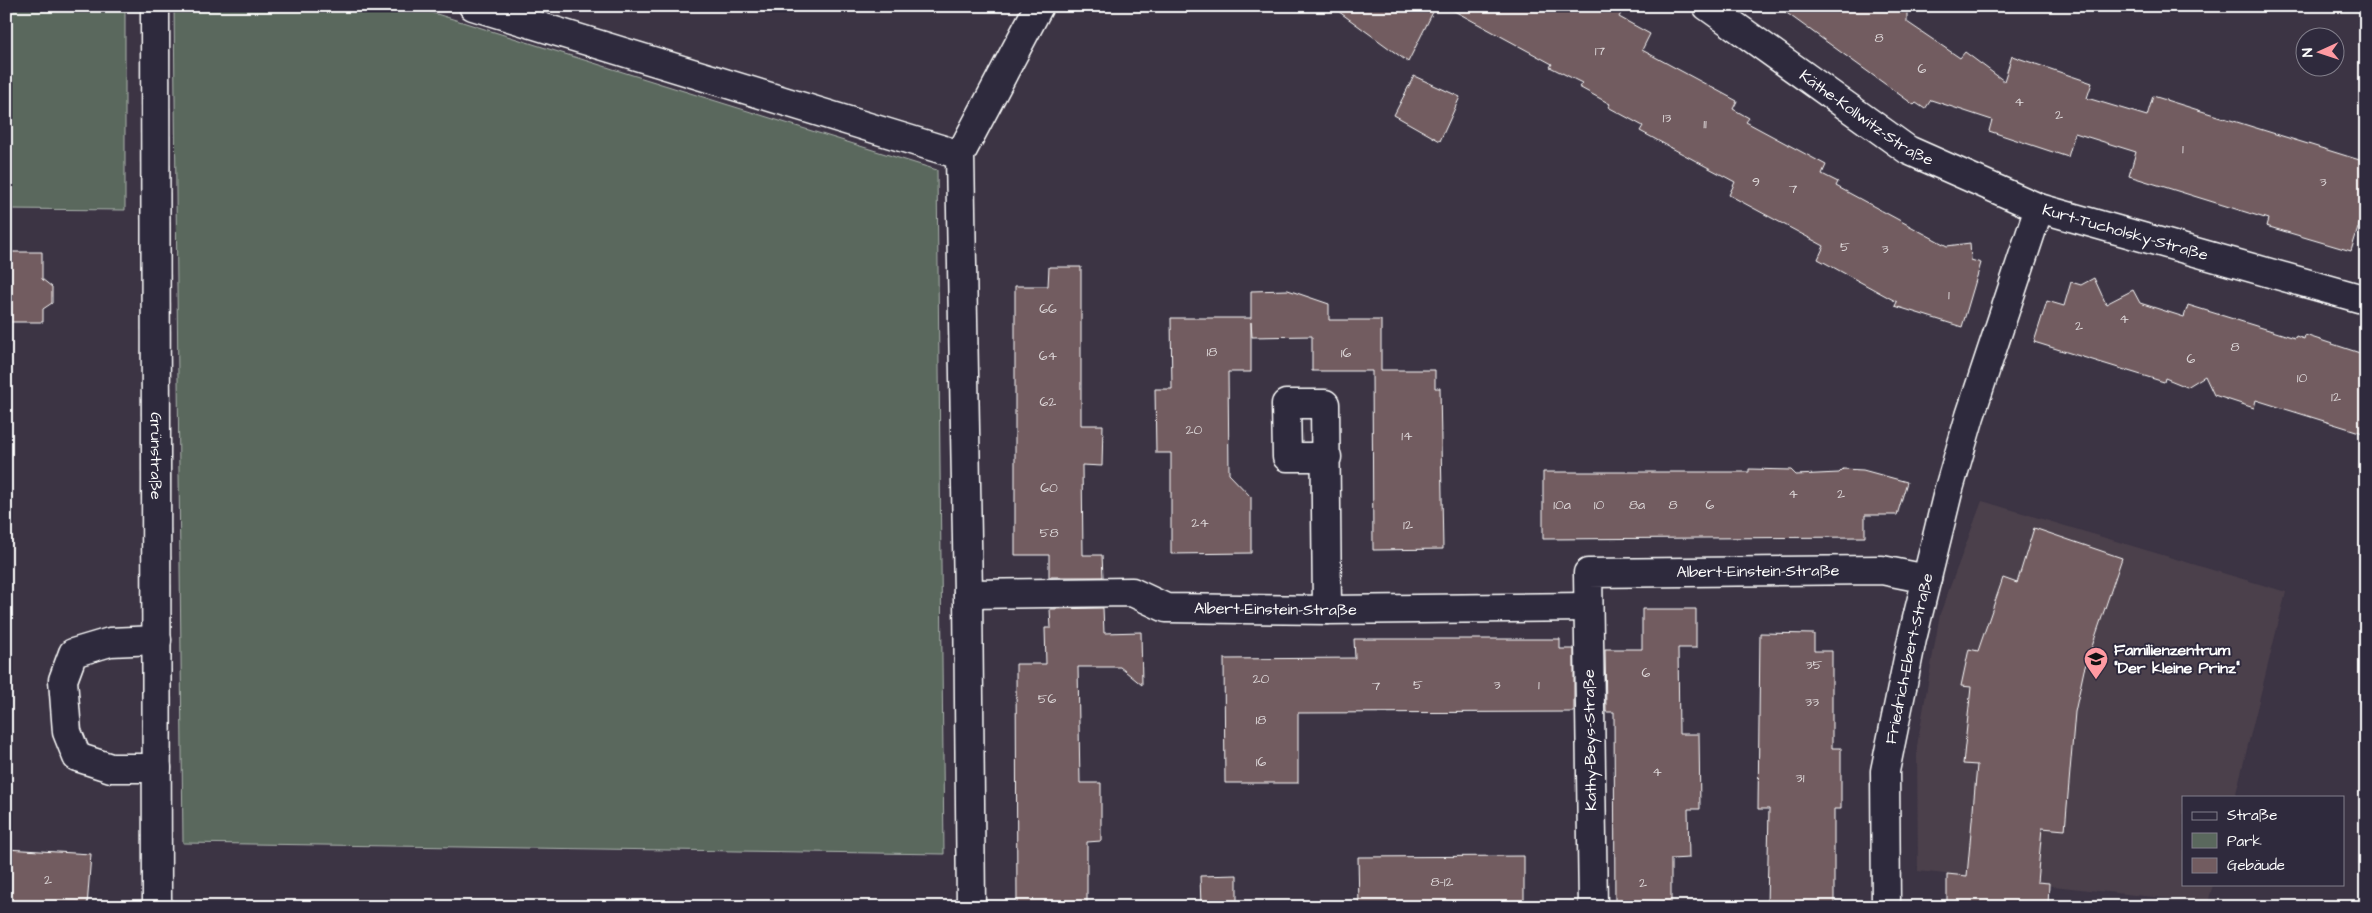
<svg xmlns="http://www.w3.org/2000/svg" width="2372" height="913" font-family="'Architects Daughter',sans-serif">
<style>
.built{fill:#4c404c}
.green{fill:#5a685d;stroke:#acb4ae}
.building{fill:#725c60;stroke:#fff}
.lines{fill:none;stroke-linecap:round;stroke-linejoin:round}
.minor-casing{stroke:#fff;stroke-width:31}
.minor{stroke:#2f2a3d;stroke-width:28}
.labels{text-anchor:middle;dominant-baseline:central;stroke-width:4;stroke-linejoin:round;paint-order:stroke}
.number-label{font-size:14px;fill:#dcd6d7}
.street-label{font-size:16px;fill:#fff;stroke:#2f2a3d}
.poi-label{font-size:16px;font-weight:bold;fill:#fff;stroke:#2f2a3d;text-anchor:start}
</style>
<rect width="100%" height="100%" fill="#3c3444"/>
<filter id="ink" filterUnits="userSpaceOnUse"><feTurbulence type="fractalNoise" baseFrequency=".02" numOctaves="2"/><feDisplacementMap in="SourceGraphic" scale="10" xChannelSelector="R" yChannelSelector="G"/><feConvolveMatrix kernelMatrix="1 2 1 2 8 2 1 2 1" color-interpolation-filters="sRGB"/></filter>
<g filter="url(#ink)">
<path class="built" d="M 1982,501 L 2286,592 L 2235,797 L 2183,797 L 2183,884 L 2213,884 L 2208,903 L 1918,871 L 1917,746 L 1940,614 Z"/>
<g class="green">
<path d="M 6,6 L 125,6 L 125,210 L 6,209 Z"/>
<path d="M 174,6 L 411,6 L 937,170 L 944,854 L 183,843 Z"/>
</g>
<g class="building">
<path d="M 1331,6 L 1436,6 L 1408,62 Z"/>
<path d="M 1445,6 L 1625,6 L 1619,17 L 1650,34 L 1642,50 L 1737,101 L 1733,109 L 1749,118 L 1746,122 L 1826,165 L 1822,174 L 1838,182 L 1836,186 L 1947,246 L 1970,243 L 1971,260 L 1981,263 L 1962,327 L 1895,306 L 1897,302 L 1818,259 L 1824,246 L 1729,195 L 1735,182 L 1640,131 L 1643,126 L 1608,107 L 1610,104 L 1579,87 L 1582,83 L 1550,67 L 1552,64 Z"/>
<path d="M 1777,6 L 1907,6 L 1907,22 L 1960,58 L 1965,52 L 2004,81 L 2012,56 L 2092,83 L 2087,98 L 2147,116 L 2153,96 L 2366,162 L 2366,202 L 2351,251 L 2266,226 L 2268,219 L 2129,176 L 2136,152 L 2075,133 L 2068,157 L 1989,131 L 1992,120 L 1931,100 L 1925,109 L 1916,103 L 1914,105 Z"/>
<path d="M 1414,76 L 1460,97 L 1440,141 L 1394,115 Z"/>
<path d="M 6,252 L 42,252 L 42,279 L 52,287 L 52,303 L 43,309 L 43,322 L 6,322 Z"/>
<path d="M 1049,267 L 1081,267 L 1081,425 L 1103,425 L 1102,466 L 1082,465 L 1083,555 L 1102,555 L 1103,577 L 1049,577 L 1049,555 L 1015,555 L 1015,286 L 1048,286 Z"/>
<path d="M 2094,278 L 2106,304 L 2133,290 L 2140,303 L 2184,317 L 2188,305 L 2295,338 L 2296,336 L 2304,339 L 2305,335 L 2366,355 L 2366,434 L 2256,400 L 2254,408 L 2214,395 L 2205,376 L 2187,387 L 2165,378 L 2164,382 L 2034,342 L 2047,301 L 2064,306 L 2071,282 L 2081,285 Z"/>
<path d="M 1288,290 L 1329,304 L 1329,320 L 1381,320 L 1381,370 L 1435,370 L 1435,388 L 1440,388 L 1443,549 L 1373,550 L 1372,371 L 1312,371 L 1312,336 L 1252,337 L 1251,322 L 1251,372 L 1228,372 L 1229,474 L 1251,497 L 1251,553 L 1171,554 L 1171,453 L 1156,453 L 1155,389 L 1172,389 L 1171,318 L 1251,318 L 1251,291 Z"/>
<path d="M 1749,469 L 1791,470 L 1796,475 L 1839,473 L 1843,469 L 1863,470 L 1907,482 L 1897,515 L 1865,515 L 1865,537 L 1543,539 L 1543,472 L 1749,472 Z"/>
<path d="M 2034,528 L 2122,558 L 2084,670 L 2075,712 L 2065,830 L 2042,828 L 2037,882 L 2049,883 L 2048,907 L 1947,907 L 1947,874 L 1967,876 L 1977,765 L 1963,764 L 1971,687 L 1961,686 L 1969,649 L 1978,651 L 2003,578 L 2017,583 Z"/>
<path d="M 1103,608 L 1104,633 L 1141,632 L 1142,685 L 1120,667 L 1078,667 L 1080,783 L 1101,783 L 1101,841 L 1087,842 L 1087,907 L 1017,907 L 1016,664 L 1046,664 L 1045,628 L 1051,628 L 1050,609 Z"/>
<path d="M 1642,609 L 1696,609 L 1696,648 L 1678,648 L 1679,734 L 1699,734 L 1700,809 L 1688,809 L 1689,858 L 1671,859 L 1671,907 L 1615,907 L 1614,712 L 1606,712 L 1605,649 L 1642,649 Z"/>
<path d="M 1760,633 L 1814,634 L 1814,651 L 1832,651 L 1832,748 L 1841,748 L 1841,809 L 1834,809 L 1834,907 L 1767,907 L 1769,809 L 1758,809 Z"/>
<path d="M 1354,639 L 1560,639 L 1560,649 L 1574,649 L 1574,712 L 1298,713 L 1298,783 L 1225,783 L 1224,659 L 1355,658 Z"/>
<path d="M 6,849 L 91,854 L 87,907 L 6,907 Z"/>
<path d="M 1524,856 L 1524,907 L 1359,907 L 1358,857 Z"/>
<path d="M 1237,875 L 1237,907 L 1201,907 L 1200,876 Z"/>
</g>
<g class="lines">
<defs>
<g id="minor">
<path id="s1" d="M 155,6 L 157,907"/>
<path d="M 473,6 L 960,155"/>
<path id="s2" d="M 1707,6 L 1908,150 L 2039,208"/>
<path d="M 1327,457 L 1287,457 L 1286,404 L 1325,404 L 1327,610"/>
<path id="s3" d="M 968,594 L 1132,592 L 1166,608 L 1327,610 L 1587,607"/>
<path d="M 157,768 L 111,768 L 77,757 L 67,732 L 63,680 L 73,653 L 110,642 L 157,640"/>
<path d="M 971,907 L 968,594 L 960,155 L 1039,6"/>
<path id="s4" d="M 1593,907 L 1588,573 L 1882,570 L 1927,579"/>
<path id="s5" d="M 1886,907 L 1885,771 L 1912,639 L 1948,492 L 1970,416 L 2039,208 L 2366,300"/>
</g>
</defs>
<use href="#minor" class="minor-casing"/>
<use href="#minor" class="minor"/>
</g>
</g>
<defs>
<symbol id="school-pin" viewBox="-11 -11 22 30"><path d="M0 17L-7.5 6A9.5 9.5 0 1 1 7.5 6Z" fill="#ff9aa2" stroke="#2f2a3d"/><path d="M0-5L7-2L0 1L-7-2ZM-4 1L0 2.5L4 1V4Q0 6-4 4Z" fill="#111"/></symbol>
</defs>
<g fill-rule="evenodd">
<use href="#school-pin" x="2082" y="645" width="28" height="38"/>
</g>
<g class="labels">
<g class="number-label">
<text x="1879" y="38">8</text>
<text x="1600" y="51">17</text>
<text x="1922" y="69">6</text>
<text x="2019" y="102">4</text>
<text x="2059" y="115">2</text>
<text x="1667" y="118">13</text>
<text x="1705" y="124">11</text>
<text x="2183" y="149">1</text>
<text x="1756" y="182">9</text>
<text x="2323" y="182">3</text>
<text x="1793" y="189">7</text>
<text x="1845" y="247">5</text>
<text x="1885" y="249">3</text>
<text x="1949" y="295">1</text>
<text x="1048" y="309">66</text>
<text x="2124" y="319">4</text>
<text x="2079" y="326">2</text>
<text x="2235" y="347">8</text>
<text x="1212" y="352">18</text>
<text x="1346" y="353">16</text>
<text x="1048" y="356">64</text>
<text x="2191" y="359">6</text>
<text x="2302" y="378">10</text>
<text x="2336" y="397">12</text>
<text x="1048" y="402">62</text>
<text x="1194" y="430">20</text>
<text x="1407" y="436">14</text>
<text x="1049" y="488">60</text>
<text x="1793" y="494">4</text>
<text x="1841" y="494">2</text>
<text x="1562" y="505">10a</text>
<text x="1599" y="505">10</text>
<text x="1637" y="505">8a</text>
<text x="1673" y="505">8</text>
<text x="1710" y="505">6</text>
<text x="1200" y="523">24</text>
<text x="1408" y="525">12</text>
<text x="1049" y="533">58</text>
<text x="1814" y="665">35</text>
<text x="1646" y="673">6</text>
<text x="1261" y="679">20</text>
<text x="1418" y="685">5</text>
<text x="1497" y="685">3</text>
<text x="1539" y="685">1</text>
<text x="1376" y="686">7</text>
<text x="1047" y="699">56</text>
<text x="1812" y="702">33</text>
<text x="1261" y="720">18</text>
<text x="1261" y="762">16</text>
<text x="1657" y="772">4</text>
<text x="1800" y="778">31</text>
<text x="48" y="880">2</text>
<text x="1442" y="882">8-12</text>
<text x="1643" y="883">2</text>
</g>
<g class="street-label">
<text stroke="none"><textPath href="#s2" startOffset="195">Käthe-Kollwitz-Straße</textPath></text>
<text stroke="none"><textPath href="#s5" startOffset="810">Kurt-Tucholsky-Straße</textPath></text>
<text stroke="none"><textPath href="#s1" startOffset="450">Grünstraße</textPath></text>
<text stroke="none"><textPath href="#s4" startOffset="504">Albert-Einstein-Straße</textPath></text>
<text stroke="none"><textPath href="#s3" startOffset="311">Albert-Einstein-Straße</textPath></text>
<text stroke="none"><textPath href="#s5" startOffset="251">Friedrich-Ebert-Straße</textPath></text>
<text transform="translate(1590 740) rotate(-91)">Kathy-Beys-Straße</text>
</g>
<g class="poi-label">
<text x="2114" y="650">Familienzentrum<tspan x="2114" dy="18">"Der kleine Prinz"</tspan></text>
</g>
</g>
<rect width="2372" height="913" fill="none" stroke="#2f2a3d" stroke-width="25"/>
<rect x="12" y="12" width="2347" height="888" fill="none" stroke="#fff" stroke-width="2" filter="url(#ink)"/>
<rect x="2182" y="796" width="162" height="90" fill="#2f2a3d" stroke="#827f8b"/>
<rect x="2192" y="812" width="25" height="8" fill="#2f2a3d" stroke="#827f8b"/>
<text x="2227" y="820" font-size="15" fill="#ffffff">Straße</text>
<rect x="2192" y="833" width="25" height="15" fill="#5a685d" stroke="#827f8b"/>
<text x="2227" y="846" font-size="15" fill="#ffffff">Park</text>
<rect x="2192" y="858" width="25" height="15" fill="#725c60" stroke="#827f8b"/>
<text x="2227" y="870" font-size="15" fill="#ffffff">Gebäude</text>
<g transform="translate(2320 52) rotate(267)"><circle r="24" fill="#2f2a3d" stroke="#827f8b"/>
<path d="M0-4L9 19L0 12L-9 19Z" fill="#ff9aa2"/>
<text y="-8" font-size="14" font-weight="bold" text-anchor="middle" fill="#ffffff">N</text>
</g>
</svg>
